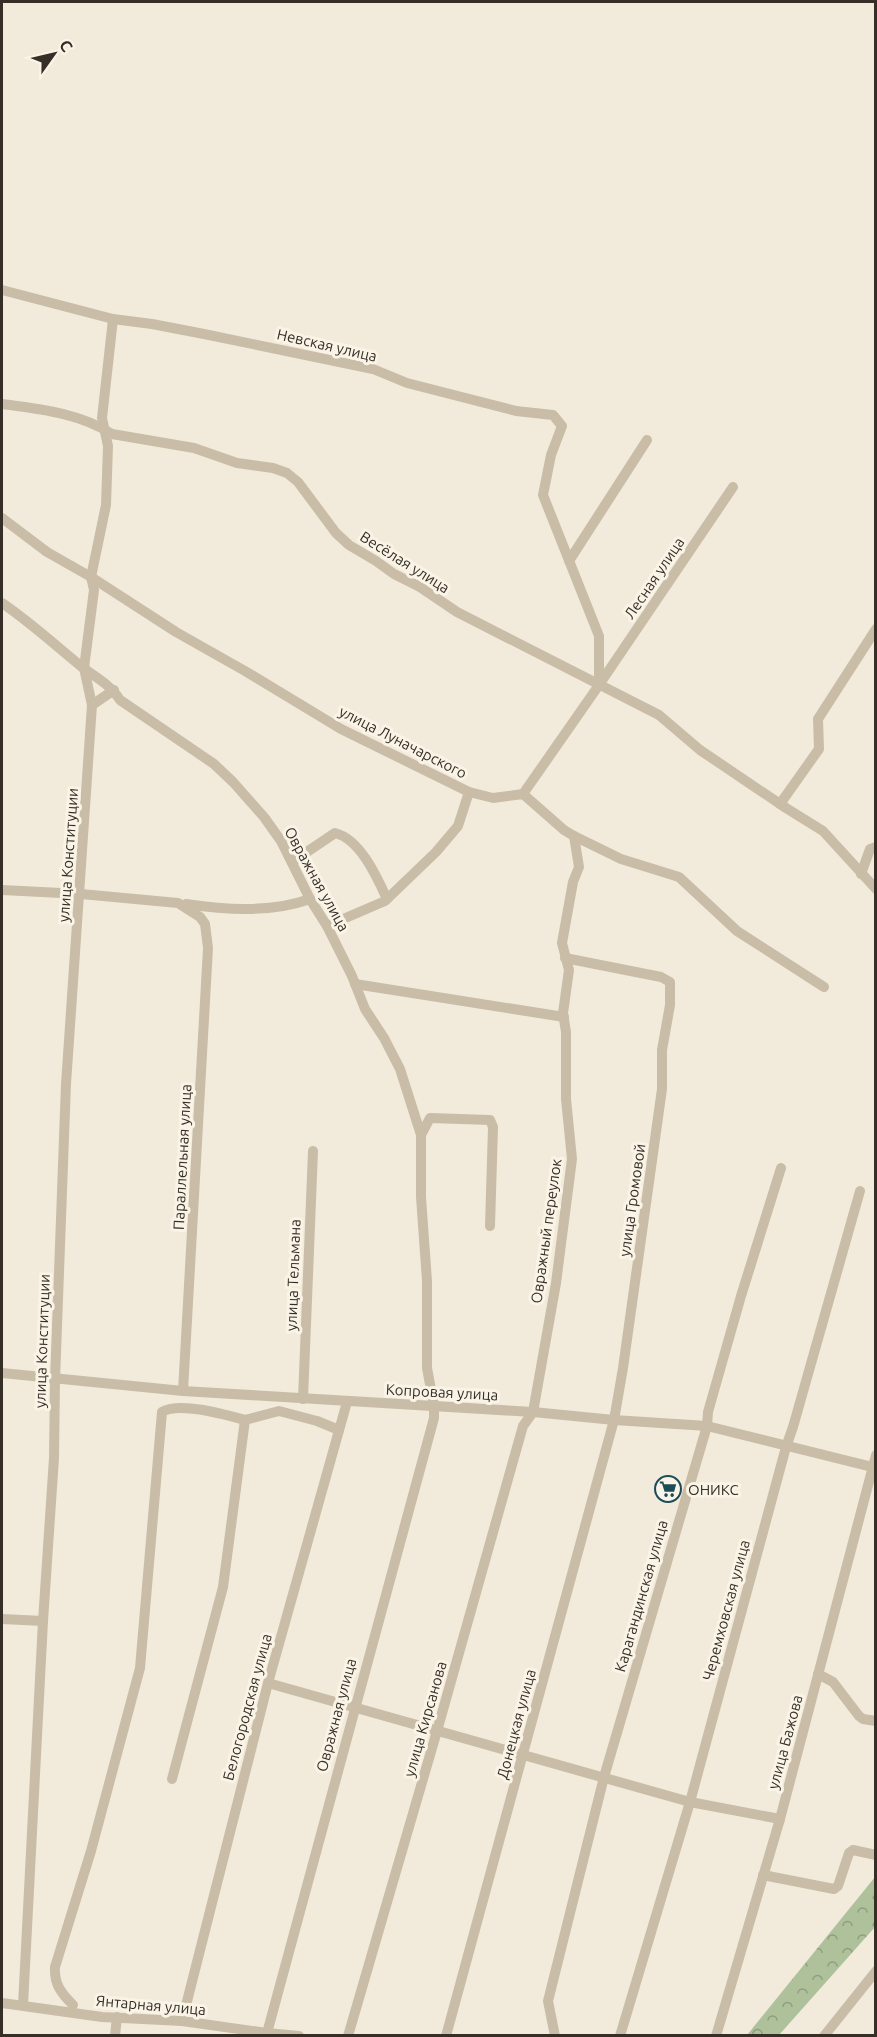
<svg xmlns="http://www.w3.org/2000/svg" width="877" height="2037" font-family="Ubuntu,sans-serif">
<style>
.forest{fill:url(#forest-crowns)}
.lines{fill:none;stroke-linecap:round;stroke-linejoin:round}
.minor{stroke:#cabda7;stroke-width:10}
.labels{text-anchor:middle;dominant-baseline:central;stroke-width:6;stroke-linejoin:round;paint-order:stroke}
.street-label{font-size:15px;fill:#362f28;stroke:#faf4e7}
.poi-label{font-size:15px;fill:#362f28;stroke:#faf4e7;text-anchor:start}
</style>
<defs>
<pattern id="forest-crowns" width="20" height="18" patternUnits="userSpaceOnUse" patternTransform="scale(1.5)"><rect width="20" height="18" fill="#aec19b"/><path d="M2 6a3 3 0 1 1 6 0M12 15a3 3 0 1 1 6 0" fill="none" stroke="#8e9d7e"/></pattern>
</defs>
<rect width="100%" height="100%" fill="#f2ebdb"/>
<path class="forest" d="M 875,1877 L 875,1927 L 779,2035 L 747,2035 Z"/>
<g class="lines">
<g class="minor">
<path d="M 2,290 L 113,319 L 152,324 L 204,334 L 373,369 L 407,383 L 516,411 L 553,415 L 562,426 L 551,455 L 543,495 L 599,636 L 599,685"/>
<path d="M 2,404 C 39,409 79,413 112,434 L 194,448 L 237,463 L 273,468 L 287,473 L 298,482 L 336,533 L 349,545 L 376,561 L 394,574 L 420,587 L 457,612 L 659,715 L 700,750 L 786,808 L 823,831 L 876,889"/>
<path d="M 2,518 L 47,552 L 91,577 L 176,632 L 245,671 L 341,729 L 469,792 L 493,798 L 523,794 L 564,830 L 574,836 L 621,859 L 679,877 L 737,931 L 824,987"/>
<path d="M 569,561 L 647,440"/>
<path d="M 2,603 C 30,622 55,645 82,667 C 95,677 111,685 120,700 L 214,764 L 233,782 L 264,817 L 281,841 L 310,899 L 327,926 L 352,976 L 365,1009 L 384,1038 L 400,1069 L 421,1135"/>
<path d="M 92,705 L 84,668 L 94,590 L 91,577 L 106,505 L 108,446 L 102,418 L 113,319"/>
<path d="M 523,794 L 599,685 L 733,487"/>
<path d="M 780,804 L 819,749 L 818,719 L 876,629"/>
<path d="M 292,862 L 335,833 C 360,839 377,877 387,899"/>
<path d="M 861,874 L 870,849 L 876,847"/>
<path d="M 2,890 L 81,894 L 178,903 L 200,917 L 205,924 L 208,948 L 183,1391"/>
<path d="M 186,904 C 226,910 271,913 310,899"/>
<path d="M 327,926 L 385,901 L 436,852 L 458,826 L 469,792"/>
<path d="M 355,984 L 564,1017"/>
<path d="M 2,1373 L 183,1391 L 533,1412 L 614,1420 L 707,1426 L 876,1468"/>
<path d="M 303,1399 L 313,1151"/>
<path d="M 2,1619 L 43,1621"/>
<path d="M 818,1674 L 833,1682 L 859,1716 L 863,1719 L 876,1721"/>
<path d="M 268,1683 L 690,1802 L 780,1819"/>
<path d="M 172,1779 L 223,1587 L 245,1420 L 279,1411 L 317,1421 L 339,1430"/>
<path d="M 763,1875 L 834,1889 L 838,1886 L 849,1853 L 853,1850 L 876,1855"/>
<path d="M 2,2003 L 102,2017 L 182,2021 L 267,2033 L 299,2036"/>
<path d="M 23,2005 L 43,1621 L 54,1458 L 55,1380 L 66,1084 L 92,705 L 114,690"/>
<path d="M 73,2005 C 61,1993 54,1984 55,1967 L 91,1851 L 140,1668 L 162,1412 C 179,1401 227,1415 245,1420"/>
<path d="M 182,2021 L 268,1683 L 347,1402"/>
<path d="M 267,2033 L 434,1418 L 434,1406 L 427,1368 L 427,1281 L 421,1197 L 421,1135 L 430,1118 L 490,1120 L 493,1127 L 490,1226"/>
<path d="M 115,2036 L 117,2017"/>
<path d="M 348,2036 L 437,1731 L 523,1426 L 533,1412 L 556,1283 L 572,1159 L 566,1099 L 566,1032 L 563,1013 L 569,970 L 562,943 L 573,882 L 579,867 L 574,836"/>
<path d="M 446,2036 L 614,1420 L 623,1368 L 662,1089 L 662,1050 L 670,1005 L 670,982 L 661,977 L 565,958"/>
<path d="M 555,2036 L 548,2001 L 604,1777 L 707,1426 L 708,1412 L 741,1296 L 781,1168"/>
<path d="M 620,2036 L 690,1802 L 786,1447 L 793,1427 L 860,1191"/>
<path d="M 716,2036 L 780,1819 L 876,1455"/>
<path d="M 824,2036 L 876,1971"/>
</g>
</g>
<defs>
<symbol id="supermarket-ring" viewBox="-11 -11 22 22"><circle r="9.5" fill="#faf4e7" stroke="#1d4b58" stroke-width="1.5"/><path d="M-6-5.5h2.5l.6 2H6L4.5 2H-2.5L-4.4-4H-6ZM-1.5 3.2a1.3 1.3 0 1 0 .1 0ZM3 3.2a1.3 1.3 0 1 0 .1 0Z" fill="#1d4b58"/></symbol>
</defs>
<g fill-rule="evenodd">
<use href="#supermarket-ring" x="653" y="1474" width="30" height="30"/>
</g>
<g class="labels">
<g class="street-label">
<text transform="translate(327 345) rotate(13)">Невская улица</text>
<text transform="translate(405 562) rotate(32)">Весёлая улица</text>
<text transform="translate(654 578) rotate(-56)">Лесная улица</text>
<text transform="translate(403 742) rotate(27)">улица Луначарского</text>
<text transform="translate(68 855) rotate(-86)">улица Конституции</text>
<text transform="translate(317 879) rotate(61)">Овражная улица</text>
<text transform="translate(182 1157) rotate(-87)">Параллельная улица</text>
<text transform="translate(632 1200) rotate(-82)">улица Громовой</text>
<text transform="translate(546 1231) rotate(-82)">Овражный переулок</text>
<text transform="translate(293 1275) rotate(-88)">улица Тельмана</text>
<text transform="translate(42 1341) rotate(-88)">улица Конституции</text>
<text transform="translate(442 1392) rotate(3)">Копровая улица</text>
<text transform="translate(641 1596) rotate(-74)">Карагандинская улица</text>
<text transform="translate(726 1610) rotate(-75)">Черемховская улица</text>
<text transform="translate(247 1707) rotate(-75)">Белогородская улица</text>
<text transform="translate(336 1715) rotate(-75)">Овражная улица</text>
<text transform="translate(425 1719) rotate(-74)">улица Кирсанова</text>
<text transform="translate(516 1724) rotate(-75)">Донецкая улица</text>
<text transform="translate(785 1742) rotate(-75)">улица Бажова</text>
<text transform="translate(151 2005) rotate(5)">Янтарная улица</text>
</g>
<g class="poi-label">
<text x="688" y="1489">ОНИКС</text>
</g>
</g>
<rect width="877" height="2037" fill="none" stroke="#362f28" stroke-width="6"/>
<g transform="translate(54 54) rotate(56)" stroke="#faf4e7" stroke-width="4.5" paint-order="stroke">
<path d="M0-4.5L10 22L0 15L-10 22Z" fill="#362f28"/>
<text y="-9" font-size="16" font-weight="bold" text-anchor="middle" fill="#362f28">С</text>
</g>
</svg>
